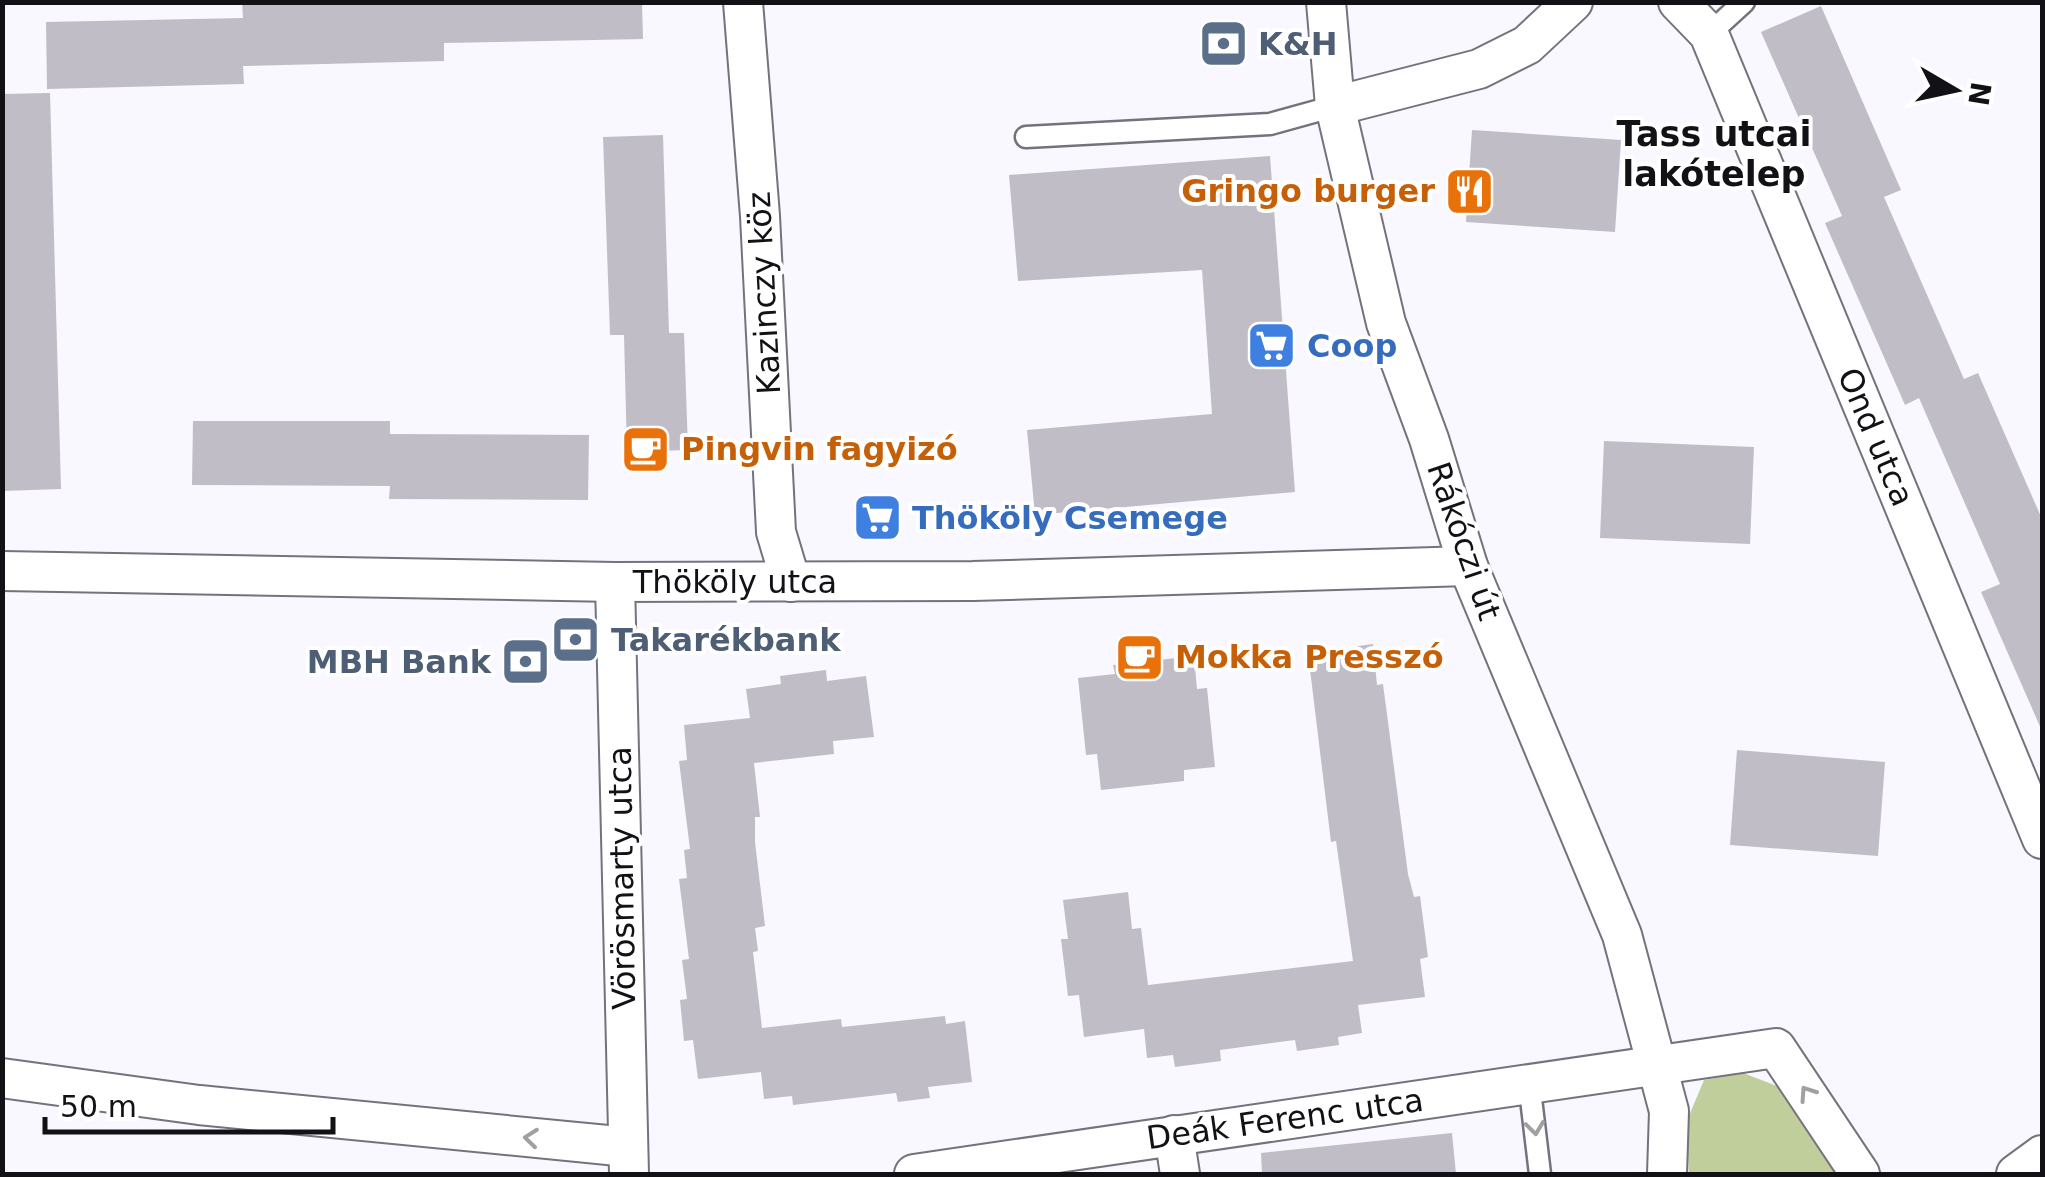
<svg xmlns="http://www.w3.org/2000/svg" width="2045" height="1177" font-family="'DejaVu Sans',sans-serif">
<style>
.green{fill:#c0ce9c}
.building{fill:#c0bdc7}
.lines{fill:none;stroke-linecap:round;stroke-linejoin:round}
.lane-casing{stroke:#75727b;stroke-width:25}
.street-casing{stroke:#75727b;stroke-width:42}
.lane{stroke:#fff;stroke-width:20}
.street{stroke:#fff;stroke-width:38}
.oneway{stroke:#a0a0a1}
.labels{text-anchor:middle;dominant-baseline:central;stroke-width:8;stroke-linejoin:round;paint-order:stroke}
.service-label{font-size:32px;font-weight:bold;fill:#4e5e75;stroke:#fff;text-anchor:start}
.food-label{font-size:32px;font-weight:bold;fill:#c56008;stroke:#fff;text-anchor:start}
.street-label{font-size:32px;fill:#121115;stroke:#fff}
.shop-label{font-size:32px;font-weight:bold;fill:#366cbe;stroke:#fff;text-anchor:start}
.neighbourhood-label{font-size:35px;font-weight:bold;fill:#121115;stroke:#fff}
</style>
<rect width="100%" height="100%" fill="#f9f7ff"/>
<path class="green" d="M 1743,1073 L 1777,1086 L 1844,1174 L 1689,1174 L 1686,1123 L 1704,1080 Z"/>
<g class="building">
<path d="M 242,2 L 642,2 L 643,39 L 444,43 L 444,61 L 243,66 L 244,84 L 47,89 L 46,22 L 243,18 Z"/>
<path d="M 1821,6 L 1901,190 L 1884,197 L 1964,379 L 1978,373 L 2042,519 L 2042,731 L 1981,592 L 2000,584 L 1919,398 L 1905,405 L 1825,223 L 1842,216 L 1761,32 Z"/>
<path d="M 50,93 L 61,489 L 2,491 L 2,94 Z"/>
<path d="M 1472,130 L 1621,140 L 1615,232 L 1466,222 Z"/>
<path d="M 663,135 L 669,333 L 684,333 L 688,450 L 627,452 L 624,335 L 610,335 L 603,137 Z"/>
<path d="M 1270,156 L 1295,492 L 1035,515 L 1027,430 L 1212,414 L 1202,270 L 1018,281 L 1009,175 Z"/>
<path d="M 193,421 L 390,421 L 390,434 L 589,435 L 588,500 L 389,499 L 390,486 L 192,485 Z"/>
<path d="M 1604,441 L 1754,447 L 1750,544 L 1600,538 Z"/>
<path d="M 1373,644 L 1377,685 L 1383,684 L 1408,874 L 1414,897 L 1420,896 L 1428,957 L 1420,959 L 1425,997 L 1358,1005 L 1362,1033 L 1338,1037 L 1339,1045 L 1297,1051 L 1295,1040 L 1220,1050 L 1221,1061 L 1175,1067 L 1173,1055 L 1147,1058 L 1144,1029 L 1084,1037 L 1079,995 L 1068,996 L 1061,939 L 1068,939 L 1063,900 L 1128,892 L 1132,929 L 1141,928 L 1148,985 L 1353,961 L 1336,841 L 1331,842 L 1308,653 Z"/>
<path d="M 1194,656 L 1197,689 L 1207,688 L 1215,767 L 1184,770 L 1184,781 L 1101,790 L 1097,754 L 1086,755 L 1078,678 L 1115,674 L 1113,665 Z"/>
<path d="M 826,670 L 827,681 L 866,676 L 874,737 L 833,741 L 834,754 L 754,763 L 760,817 L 755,817 L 755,842 L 765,926 L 755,928 L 758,951 L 753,952 L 762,1028 L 841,1019 L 842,1027 L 945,1016 L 946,1024 L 965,1021 L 972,1082 L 928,1087 L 930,1098 L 898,1102 L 896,1093 L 793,1105 L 792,1096 L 764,1099 L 761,1072 L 698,1079 L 693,1040 L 684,1041 L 680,1000 L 687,999 L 682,960 L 689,959 L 679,879 L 687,878 L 684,850 L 690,849 L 679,761 L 687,760 L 684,725 L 750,718 L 746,689 L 781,684 L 780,676 Z"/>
<path d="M 1737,750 L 1885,762 L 1878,856 L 1730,845 Z"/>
<path d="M 1452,1133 L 1456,1174 L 1262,1174 L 1261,1153 Z"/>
</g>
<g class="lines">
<defs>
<g id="lane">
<path d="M 1709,34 L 1744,2"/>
<path d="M 1026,137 L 1270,124 L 1335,106"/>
<path d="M 1529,1082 L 1540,1174"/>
</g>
<g id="street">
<path d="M 743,2 L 760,216 L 776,532 L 791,582"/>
<path d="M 1326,2 L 1335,106 L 1386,323 L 1429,439 L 1468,566 L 1622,935 L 1669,1111 L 1667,1174"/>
<path d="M 1678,2 L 1709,34 L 2042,839"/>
<path d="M 1335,106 L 1479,69 L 1527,45 L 1573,2"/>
<path d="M 2,571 L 615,582 L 973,581 L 1468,566"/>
<path d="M 615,582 L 629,1174"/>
<path d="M 2,1078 L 199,1105 L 628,1147"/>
<path d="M 1174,1135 L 1180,1174"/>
<path d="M 914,1174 L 1776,1048 L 1860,1174"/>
<path d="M 2016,1174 L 2042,1155"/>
</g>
</defs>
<use href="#lane" class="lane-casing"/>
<use href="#street" class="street-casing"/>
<use href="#lane" class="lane"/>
<use href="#street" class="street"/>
</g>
<defs><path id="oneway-chevron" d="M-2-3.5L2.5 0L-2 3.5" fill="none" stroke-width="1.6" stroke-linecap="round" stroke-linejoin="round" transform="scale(2.5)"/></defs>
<g class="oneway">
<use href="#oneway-chevron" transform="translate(1807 1093) rotate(-124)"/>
<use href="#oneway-chevron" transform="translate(1535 1128) rotate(83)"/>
<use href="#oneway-chevron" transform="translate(531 1138) rotate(-174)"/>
</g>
<defs>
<symbol id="bank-square" viewBox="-11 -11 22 22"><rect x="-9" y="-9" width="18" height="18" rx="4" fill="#5c6f8a" stroke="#fff"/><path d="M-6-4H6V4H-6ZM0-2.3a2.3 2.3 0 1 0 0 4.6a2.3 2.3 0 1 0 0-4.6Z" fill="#fff"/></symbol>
<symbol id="restaurant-square" viewBox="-11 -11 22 22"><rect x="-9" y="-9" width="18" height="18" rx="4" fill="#e8710a" stroke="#fff"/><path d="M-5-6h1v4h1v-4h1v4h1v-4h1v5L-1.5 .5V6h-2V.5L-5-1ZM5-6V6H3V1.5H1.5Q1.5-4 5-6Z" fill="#fff"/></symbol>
<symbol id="supermarket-square" viewBox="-11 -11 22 22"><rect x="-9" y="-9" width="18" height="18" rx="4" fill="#3f7fe0" stroke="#fff"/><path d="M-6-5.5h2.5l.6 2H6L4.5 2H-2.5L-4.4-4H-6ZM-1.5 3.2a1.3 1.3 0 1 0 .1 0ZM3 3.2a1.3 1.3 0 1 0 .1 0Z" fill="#fff"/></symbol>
<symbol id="cafe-square" viewBox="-11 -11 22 22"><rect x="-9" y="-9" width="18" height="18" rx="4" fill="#e8710a" stroke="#fff"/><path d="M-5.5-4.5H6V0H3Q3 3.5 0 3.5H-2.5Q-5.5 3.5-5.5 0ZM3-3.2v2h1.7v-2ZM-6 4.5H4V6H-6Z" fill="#fff"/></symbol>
</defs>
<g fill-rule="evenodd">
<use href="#bank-square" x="1196" y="16" width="55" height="55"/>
<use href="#restaurant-square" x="1442" y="164" width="55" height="55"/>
<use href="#supermarket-square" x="1244" y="318" width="55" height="55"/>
<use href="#cafe-square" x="618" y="422" width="55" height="55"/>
<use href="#supermarket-square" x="850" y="490" width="55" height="55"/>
<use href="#bank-square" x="548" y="612" width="55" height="55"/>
<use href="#cafe-square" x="1112" y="630" width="55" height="55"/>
<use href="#bank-square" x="498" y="634" width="55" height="55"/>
</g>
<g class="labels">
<g class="service-label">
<text x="1258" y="44">K&amp;H</text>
<text x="611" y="640">Takarékbank</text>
<text x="491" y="662" text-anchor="end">MBH Bank</text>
</g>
<g class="food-label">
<text x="1435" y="191" text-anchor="end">Gringo burger</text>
<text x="681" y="449">Pingvin fagyizó</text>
<text x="1175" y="657">Mokka Presszó</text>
</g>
<g class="street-label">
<text transform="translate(764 293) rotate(-93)">Kazinczy köz</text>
<text transform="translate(1876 437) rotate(67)">Ond utca</text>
<text transform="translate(1464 541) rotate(71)">Rákóczi út</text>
<text x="735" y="582">Thököly utca</text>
<text transform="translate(622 878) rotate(-91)">Vörösmarty utca</text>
<text transform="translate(1285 1119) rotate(-8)">Deák Ferenc utca</text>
</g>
<g class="shop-label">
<text x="1307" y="346">Coop</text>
<text x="912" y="518">Thököly Csemege</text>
</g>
<g class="neighbourhood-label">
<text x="1714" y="134">Tass utcai<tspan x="1714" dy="40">lakótelep</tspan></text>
</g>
</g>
<rect width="2045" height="1177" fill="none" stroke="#121115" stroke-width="10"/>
<g transform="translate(1955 90) rotate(99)" stroke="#ffffff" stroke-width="8" paint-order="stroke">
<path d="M0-8L18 38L0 25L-18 38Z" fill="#121115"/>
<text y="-15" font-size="28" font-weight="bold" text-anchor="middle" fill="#121115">N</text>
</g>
<path d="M45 1117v15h288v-15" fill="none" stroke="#121115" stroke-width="5"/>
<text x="60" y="1117" font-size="30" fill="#121115" stroke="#ffffff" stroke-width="8" paint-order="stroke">50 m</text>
</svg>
